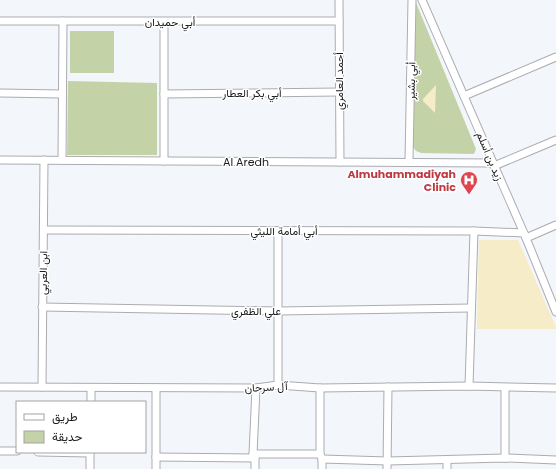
<svg xmlns="http://www.w3.org/2000/svg" width="556" height="469" font-family="Poppins,Vazirmatn,sans-serif">
<style>
.green{fill:#c4d3a7}
.sand{fill:#f6ecc7}
.lines{fill:none;stroke-linecap:round;stroke-linejoin:round}
.minor-casing{stroke:#aaacb1;stroke-width:9}
.minor{stroke:#fff;stroke-width:7}
.labels{text-anchor:middle;dominant-baseline:central;stroke-width:3;stroke-linejoin:round;paint-order:stroke}
.street-label{font-size:11px;fill:#191a1c;stroke:#fff}
.health-label{font-size:11px;font-weight:bold;fill:#be3a42;stroke:#fff;text-anchor:end}
</style>
<rect width="100%" height="100%" fill="#f3f6fb"/>
<g class="green">
<path d="M 415,0 L 476,149 L 474,154 L 421,153 L 416,151 L 413,147 Z"/>
<rect x="70" y="31" width="44" height="42"/>
<path d="M 68,81 L 157,83 L 157,155 L 67,155 Z"/>
</g>
<g class="sand">
<path d="M 436,85 L 435,113 L 423,101 L 423,99 Z"/>
<path d="M 479,240 L 518,240 L 556,327 L 556,329 L 477,329 Z"/>
</g>
<g class="lines">
<defs>
<g id="minor">
<path d="M 339,0 L 340,162"/>
<path d="M 422,0 L 526,238 L 556,312"/>
<path d="M 0,21 L 339,21"/>
<path d="M 0,93 L 62,94"/>
<path d="M 164,94 L 339,92"/>
<path d="M 464,96 L 556,57"/>
<path d="M 0,160 L 493,163"/>
<path d="M 62,160 L 63,21"/>
<path d="M 164,161 L 164,22"/>
<path d="M 409,161 L 412,0"/>
<path d="M 494,166 L 556,140"/>
<path d="M 44,230 L 474,231 L 524,233"/>
<path d="M 526,238 L 556,225"/>
<path d="M 42,307 L 278,311 L 471,308"/>
<path d="M 278,385 L 278,231"/>
<path d="M 469,386 L 474,231"/>
<path d="M 0,387 L 256,388 L 278,385 L 320,388 L 469,386 L 556,388"/>
<path d="M 42,387 L 44,160"/>
<path d="M 320,388 L 320,454 L 322,459 L 322,469"/>
<path d="M 91,402 L 91,388"/>
<path d="M 0,451 L 17,451"/>
<path d="M 38,452 L 90,453"/>
<path d="M 253,454 L 320,454"/>
<path d="M 156,457 L 255,458"/>
<path d="M 505,458 L 505,388"/>
<path d="M 322,459 L 388,461 L 505,458 L 556,460"/>
<path d="M 447,460 L 447,469"/>
<path d="M 90,469 L 90,452"/>
<path d="M 156,469 L 156,388"/>
<path d="M 255,469 L 255,458 L 253,454 L 256,388"/>
<path d="M 387,469 L 388,387"/>
</g>
</defs>
<use href="#minor" class="minor-casing"/>
<use href="#minor" class="minor"/>
</g>
<defs>
<symbol id="hospital-pin" viewBox="-11 -11 22 30"><path d="M0 17L-7.5 6A9.5 9.5 0 1 1 7.5 6Z" fill="#e0444e" stroke="#fff"/><path d="M-5-5h3v3.5h4V-5h3V5h-3V1.5h-4V5h-3Z" fill="#fff"/></symbol>
</defs>
<g fill-rule="evenodd">
<use href="#hospital-pin" x="459" y="170" width="20" height="27"/>
</g>
<g class="labels">
<g class="street-label">
<text x="170" y="22">أبي حميدان</text>
<text transform="translate(339 81) rotate(-90)">أحمد العامري</text>
<text transform="translate(411 81) rotate(-89)">أبي بشير</text>
<text x="252" y="93">أبي بكر العطار</text>
<text transform="translate(490 156) rotate(67)">زيد بن أسلم</text>
<text x="246" y="162">Al Aredh</text>
<text x="284" y="231">أبي أمامة الليثي</text>
<text transform="translate(43 273) rotate(-89)">ابن العربي</text>
<text x="256" y="311">علي الظفري</text>
<text transform="translate(266 387) rotate(-3)">آل سرحان</text>
</g>
<g class="health-label">
<text x="456" y="174">Almuhammadiyah<tspan x="456" dy="13">Clinic</tspan></text>
</g>
</g>
<rect x="16" y="401" width="130" height="52" fill="#ffffff" stroke="#a3a3a4"/>
<rect x="24" y="414" width="20" height="6" fill="#ffffff" stroke="#a3a3a4"/>
<text x="52" y="421" font-size="12" fill="#191a1c">طريق</text>
<rect x="24" y="431" width="20" height="12" fill="#c4d3a7" stroke="#a3a3a4"/>
<text x="52" y="441" font-size="12" fill="#191a1c">حديقة</text>
</svg>
